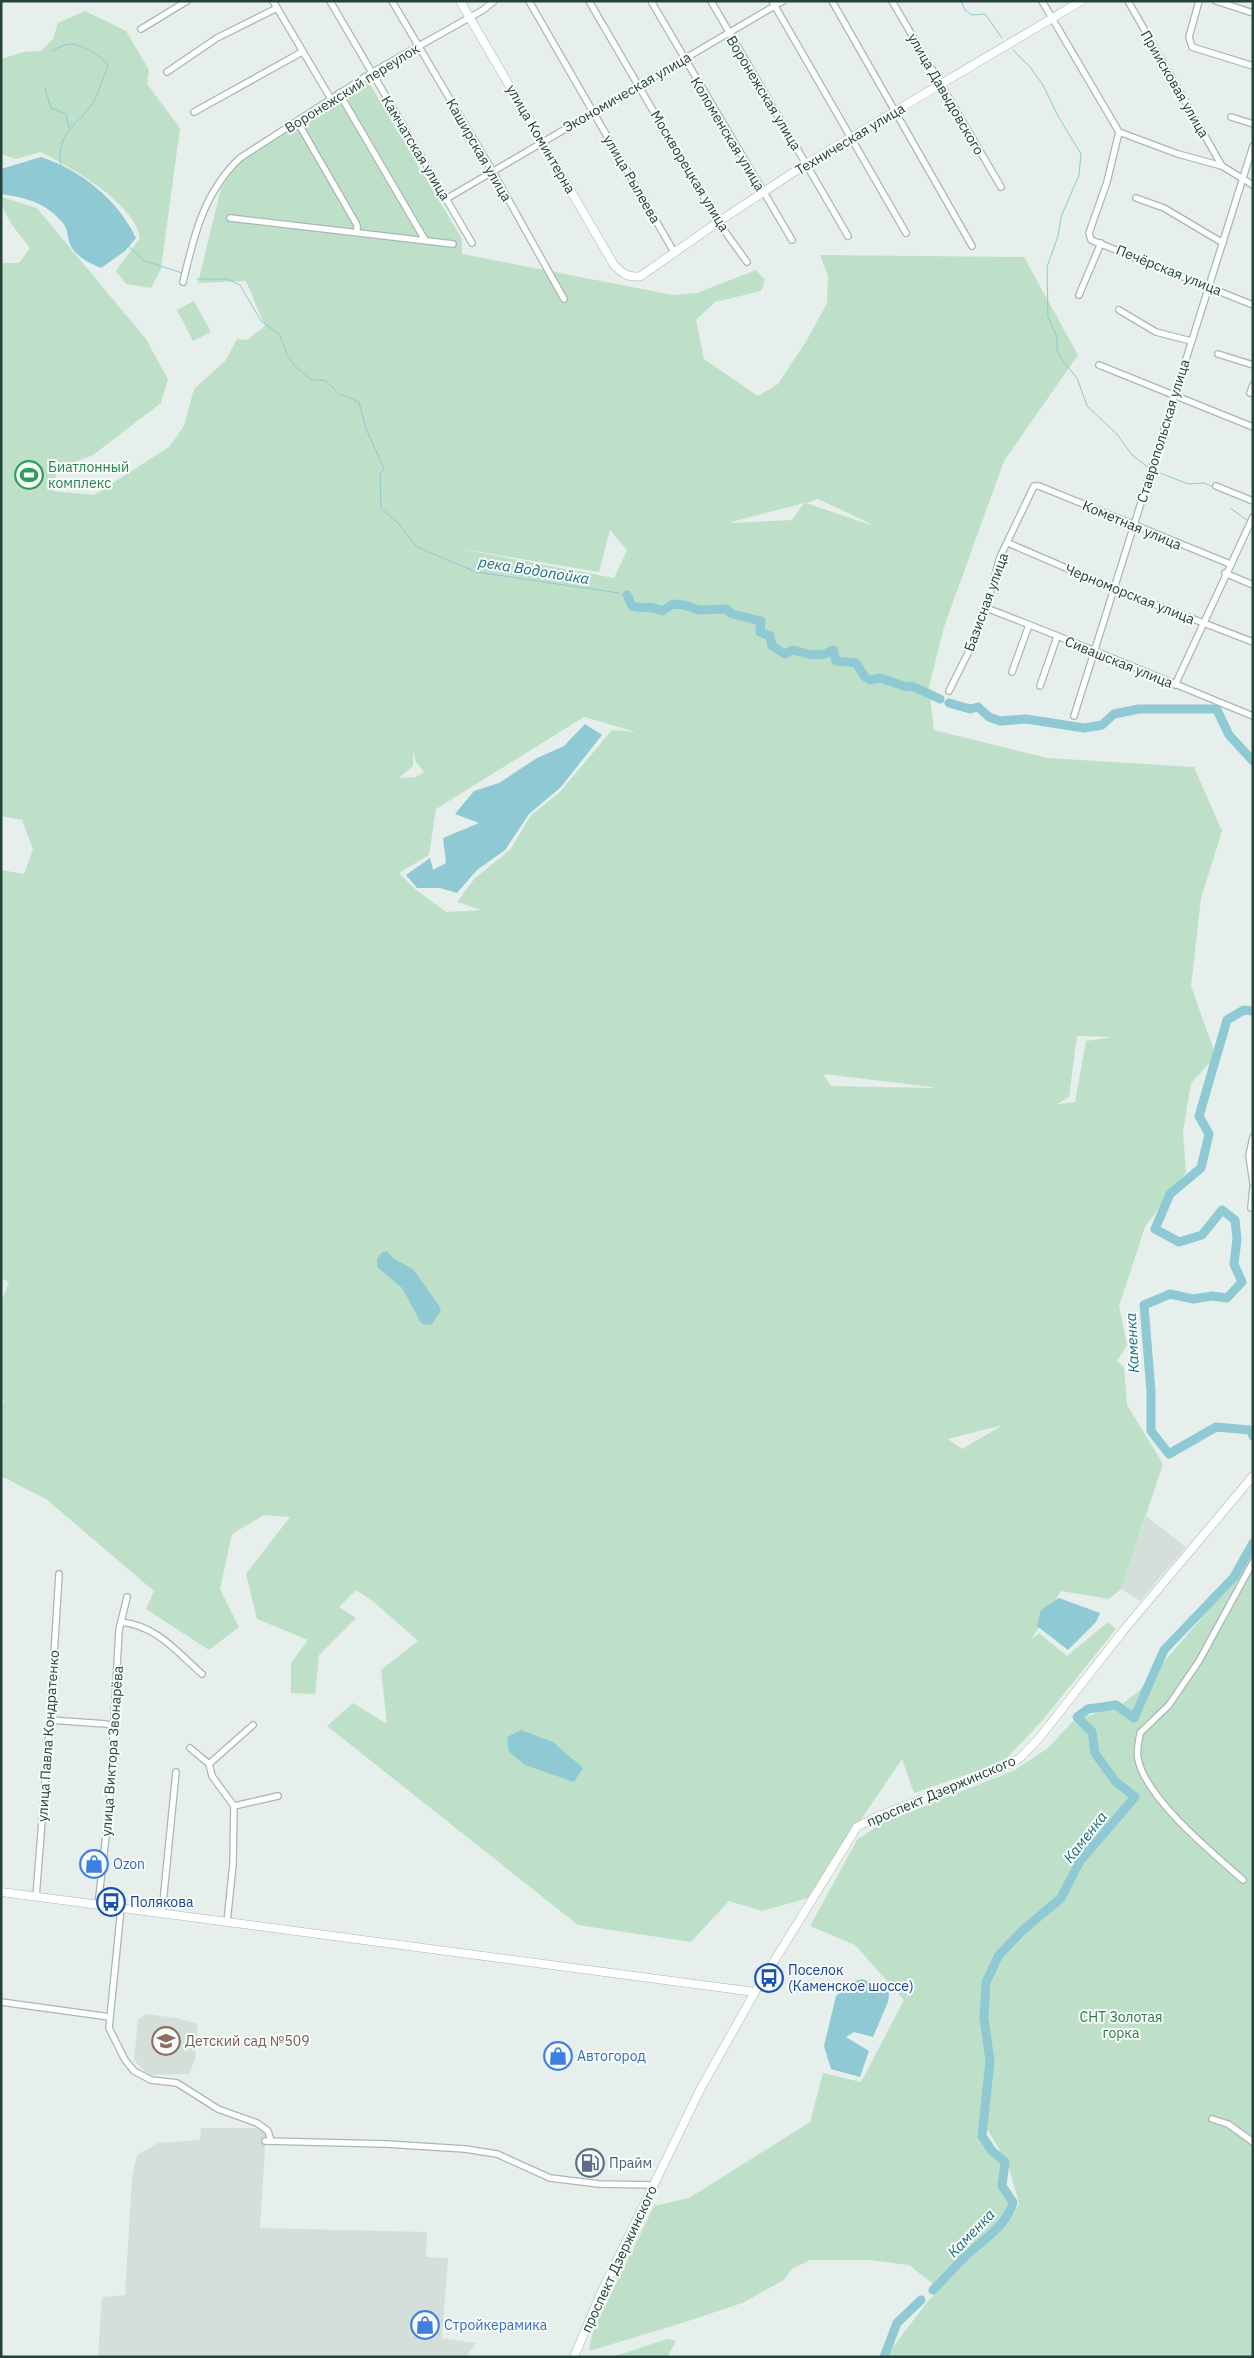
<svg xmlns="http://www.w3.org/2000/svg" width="1254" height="2358" font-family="'IBM Plex Sans',sans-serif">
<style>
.built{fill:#d4dfda}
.green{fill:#bfe0c8;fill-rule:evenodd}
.water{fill:#8ec9d4}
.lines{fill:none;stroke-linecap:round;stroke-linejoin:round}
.stream{stroke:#8ec9d4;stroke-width:1}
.river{stroke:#8ec9d4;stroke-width:9}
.street-casing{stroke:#a8b8b2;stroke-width:8}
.secondary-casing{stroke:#a4bbb3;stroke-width:9}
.street{stroke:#fff;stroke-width:5.5}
.secondary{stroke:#fff;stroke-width:8}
.labels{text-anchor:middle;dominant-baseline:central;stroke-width:4;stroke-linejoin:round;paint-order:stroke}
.street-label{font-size:14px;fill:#24423a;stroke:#f7fbf9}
.leisure-label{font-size:14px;fill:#27864d;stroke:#f7fbf9;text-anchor:start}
.shop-label{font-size:14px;fill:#366cbe;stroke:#f7fbf9;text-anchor:start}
.transit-label{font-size:14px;fill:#164399;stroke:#f7fbf9;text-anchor:start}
.park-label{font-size:14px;fill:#2d7a4b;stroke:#f7fbf9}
.education-label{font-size:14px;fill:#785e54;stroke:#f7fbf9;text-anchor:start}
.service-label{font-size:14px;fill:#4e5e75;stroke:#f7fbf9;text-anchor:start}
.water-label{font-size:15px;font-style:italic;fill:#1c6f80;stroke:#f7fbf9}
</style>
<rect width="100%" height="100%" fill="#e6efeb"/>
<g class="built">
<path d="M 1146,1516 L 1186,1547 L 1140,1601 L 1121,1589 Z"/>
<path d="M 146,2014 L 176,2018 L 198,2024 L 195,2059 L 189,2074 L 148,2075 L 134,2060 L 138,2020 Z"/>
<path d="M 201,2128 L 256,2128 L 266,2133 L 260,2228 L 427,2232 L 426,2257 L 448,2258 L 442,2338 L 476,2343 L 466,2357 L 98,2357 L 102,2297 L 125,2295 L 132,2177 L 137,2155 L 158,2143 L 200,2140 Z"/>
</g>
<g class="green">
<path d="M 85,11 L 126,31 L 149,70 L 147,84 L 180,128 L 161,269 L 151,288 L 126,284 L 116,271 L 140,238 C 135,203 70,167 41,152 L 16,159 L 1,154 L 1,59 L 23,52 L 41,51 L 53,39 L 58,23 Z"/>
<path d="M 368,81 L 462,239 L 462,254 L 673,295 L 697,293 L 756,270 L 765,280 L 761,291 L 715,302 L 696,320 L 704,359 L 758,396 L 778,384 L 807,340 L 827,303 L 828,276 L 820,255 L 1024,257 L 1078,355 L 1004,461 L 944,627 L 929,687 L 934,730 L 1048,758 L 1194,767 L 1222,831 L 1201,898 L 1191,986 L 1216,1056 L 1191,1083 L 1183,1132 L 1186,1172 L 1145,1227 L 1119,1306 L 1127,1345 L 1117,1361 L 1124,1367 L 1127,1405 L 1163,1464 L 1121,1589 L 1109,1599 L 1061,1591 L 1031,1640 L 1039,1633 L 1067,1656 L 1108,1622 L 1116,1629 L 1042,1721 L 1003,1762 L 914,1793 L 902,1759 L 808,1898 L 762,1911 L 729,1901 L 691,1942 L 578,1925 L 327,1726 L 353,1703 L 387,1724 L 381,1670 L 418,1641 L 374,1602 L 356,1590 L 339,1607 L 356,1618 L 319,1655 L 315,1694 L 291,1693 L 291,1663 L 308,1640 L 257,1619 L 246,1574 L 290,1517 L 264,1515 L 232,1534 L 220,1589 L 239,1627 L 209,1650 L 146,1609 L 154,1591 L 46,1499 L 1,1476 L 1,1410 L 4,1402 L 1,1398 L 1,1302 L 9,1282 L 1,1278 L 1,870 L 24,874 L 33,849 L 22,820 L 1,816 L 1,263 L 19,263 L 30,248 C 20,234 0,214 2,197 L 37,208 L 146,339 L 168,379 L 161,403 L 93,455 L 57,469 L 53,491 L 94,495 L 169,447 L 184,426 L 194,389 L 225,361 L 237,339 L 247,340 L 265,326 L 246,281 L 198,283 L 221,188 L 239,160 ZM 818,499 L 871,524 L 871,525 L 806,503 ZM 804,503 L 792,520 L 731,523 L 731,522 ZM 610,530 L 627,550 L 614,578 L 450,547 L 599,572 ZM 584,717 L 636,732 L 612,730 L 559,793 L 531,815 L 510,850 L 475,878 L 457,902 L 481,910 L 446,912 L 415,889 L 399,873 L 429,855 L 436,809 ZM 413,752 L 416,762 L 424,772 L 416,777 L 399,778 L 413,766 ZM 1077,1036 L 1113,1037 L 1086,1041 L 1075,1102 L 1057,1104 L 1069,1097 ZM 823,1074 L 932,1087 L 933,1088 L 831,1086 ZM 1003,1425 L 962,1449 L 948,1439 Z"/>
<path d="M 194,301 L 211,332 L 193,341 L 177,310 Z"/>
<path d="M 1253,1542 L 1253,2357 L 889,2357 L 890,2351 L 928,2301 L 1013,2216 L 1019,2203 L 1007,2162 L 987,2129 L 993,2062 L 988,2016 L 989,1983 L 1004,1956 L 1026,1932 L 1064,1901 L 1082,1863 L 1139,1798 L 1117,1779 L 1098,1751 L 1095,1731 L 1082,1718 L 1122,1704 L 1139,1691 L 1211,1607 Z"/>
<path d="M 1074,1720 L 1090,1734 L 1093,1754 L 1114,1783 L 1131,1798 L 1076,1859 L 1059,1896 L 1021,1928 L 996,1954 L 984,1982 L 982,2019 L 988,2061 L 980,2136 L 991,2153 L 1003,2163 L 1000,2188 L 1011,2202 L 1009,2210 L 996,2225 L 933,2284 L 909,2265 L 869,2260 L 810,2260 L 792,2269 L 784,2280 L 742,2303 L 682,2323 L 589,2351 L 592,2333 L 654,2206 L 689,2198 L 810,2122 L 823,2073 L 861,2082 L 904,2000 L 855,1945 L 810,1926 L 857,1840 L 882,1823 L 1015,1770 L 1048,1748 Z"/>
<path d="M 667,2339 L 676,2341 L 667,2357 L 612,2357 Z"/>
</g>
<g class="water">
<path d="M 41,157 C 81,170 118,200 136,238 L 125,251 L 101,268 C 89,263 74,256 69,242 C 68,236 67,228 63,223 C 45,202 27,198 1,194 L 1,169 Z"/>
<path d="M 585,724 L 602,735 L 561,787 L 529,814 L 505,850 L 477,870 L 457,893 L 440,888 L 417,888 L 406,875 L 430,858 L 433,870 L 446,863 L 443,838 L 479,823 L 455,814 L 474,791 L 499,783 L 537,758 L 564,746 Z"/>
<path d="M 387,1251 L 394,1259 L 413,1269 L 438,1304 L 441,1310 L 432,1324 L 426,1325 L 421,1323 L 402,1288 L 377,1267 L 377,1259 L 382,1252 Z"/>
<path d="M 1059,1598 L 1100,1613 L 1096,1622 L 1068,1650 L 1037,1626 L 1041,1610 Z"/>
<path d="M 521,1730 L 553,1742 L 583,1768 L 574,1782 L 525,1765 L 509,1752 L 507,1737 Z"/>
<path d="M 863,1979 L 889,1993 L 888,2002 L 873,2037 L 854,2032 L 846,2037 L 869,2051 L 860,2077 L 831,2069 L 824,2046 L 836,1996 L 854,1981 Z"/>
</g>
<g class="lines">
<g class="stream">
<path d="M 961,1 L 965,10 L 972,15 L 985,14 L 1002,38"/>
<path d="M 1013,50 L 1030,67 L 1043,85 L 1058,116 L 1081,154 L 1079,175 L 1061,217 L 1058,236 L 1047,267 L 1048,317 L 1057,337 L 1057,350 L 1062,360 L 1077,378 L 1087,406 L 1117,434 L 1132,455 L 1149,468"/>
<path d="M 52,51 C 58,48 65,44 72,44 C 82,45 106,57 108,67 C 103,77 100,89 95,99 C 80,126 55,130 61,166"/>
<path d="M 45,88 L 51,108 L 66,114 L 69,128"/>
<path d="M 129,247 L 145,261 L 182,273"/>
<path d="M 197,279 L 228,279 L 240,285 L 261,321 L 280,335 L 287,355 L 297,368 L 312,380 L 325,380 L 339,394 L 359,402 L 366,429 L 384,468 L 380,475 L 381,508 L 397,522 L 417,547 L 476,572 L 619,593"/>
<path d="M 1155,471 L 1188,484 L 1204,483 L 1213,487"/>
<path d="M 1230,508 L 1247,520"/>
</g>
<g class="river">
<path d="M 627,595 L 632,606 C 642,610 651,604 662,611 L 673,604 L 684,605 L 699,610 L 726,609 L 732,614 L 761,621 L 760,632 L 770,636 L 772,646 L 785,654 L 793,650 L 812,655 L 825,654 L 833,650 L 836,661 L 856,663 L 865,677 L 870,680 L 880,678 L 904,686 L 914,687 L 940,699"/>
<path d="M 949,703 L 970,709 L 978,707 L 989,717 L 1000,721 L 1026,719 L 1084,728 L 1102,725 L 1114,714 L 1139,709 L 1214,709"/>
<path d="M 1217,710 L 1229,735 L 1253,761"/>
<path d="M 1253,1011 L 1244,1010 L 1227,1020 L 1199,1116 L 1209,1134 L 1201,1168 L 1170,1194 L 1155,1229 L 1179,1242 L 1202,1235 L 1222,1210 L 1235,1220 L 1237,1239 L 1234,1264 L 1242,1282 L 1227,1298 L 1212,1296 L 1193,1299 L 1170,1294 L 1144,1305 L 1151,1392 L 1151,1431 L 1169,1454 L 1216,1427 L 1250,1430 L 1253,1436"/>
<path d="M 933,2290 C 944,2279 954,2268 965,2257 C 982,2240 1008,2225 1013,2202 L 1002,2186 L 1005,2162 L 992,2151 L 982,2136 L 990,2061 L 984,2018 L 986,1982 L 999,1955 L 1024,1929 L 1061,1898 L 1080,1861 L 1135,1797 L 1115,1781 L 1095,1753 L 1092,1732 L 1077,1717 L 1088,1709 L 1116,1705 L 1134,1718 L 1164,1650 L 1234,1577 L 1253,1543"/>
<path d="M 884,2357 L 897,2323 L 921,2300"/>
</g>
<defs>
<g id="street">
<path d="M 273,1 L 331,99"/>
<path d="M 330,1 L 472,243"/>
<path d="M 392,1 L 493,172 L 564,299"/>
<path d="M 529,1 L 674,252"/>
<path d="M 589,1 L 718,222 L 747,262"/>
<path d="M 651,1 L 792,240"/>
<path d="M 711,1 L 848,236"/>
<path d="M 772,1 L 906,233"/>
<path d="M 832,1 L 972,246"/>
<path d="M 892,1 L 1001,187"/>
<path d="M 1042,1 L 1119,132 L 1178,154 L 1222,166 L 1253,185"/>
<path d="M 1128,1 L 1222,166"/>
<path d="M 1199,1 L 1189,37 L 1192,47 L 1253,66"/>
<path d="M 1216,1 L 1253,13"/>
<path d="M 141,29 L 187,1"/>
<path d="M 167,72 L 217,38 L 277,8"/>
<path d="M 339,93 L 425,240"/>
<path d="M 194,112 L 302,52"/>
<path d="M 1231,117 L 1253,124"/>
<path d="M 297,121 L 357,225 L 357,232"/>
<path d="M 1119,132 L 1107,182 L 1089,233 L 1091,240 L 1253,305"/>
<path d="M 1136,198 L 1164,208 L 1223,243"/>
<path d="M 446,199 L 783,1"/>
<path d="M 230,218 L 453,244"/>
<path d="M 183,282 C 194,235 204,192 240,158 L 371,73 L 483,10 L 494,1"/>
<path d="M 1079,295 L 1101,243"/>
<path d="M 1119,310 L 1156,332 L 1191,341"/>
<path d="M 1218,354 L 1253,365"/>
<path d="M 1099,365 L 1253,427"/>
<path d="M 1250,393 L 1253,385"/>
<path d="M 1216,486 L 1253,501"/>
<path d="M 1008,543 L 1115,589 L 1253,642"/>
<path d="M 1225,573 L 1253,585"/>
<path d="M 986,608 C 1076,642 1164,680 1253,716"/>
<path d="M 1012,672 L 1029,625"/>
<path d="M 1175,685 L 1253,517"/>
<path d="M 1040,686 L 1057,637"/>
<path d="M 949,691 L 970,649 L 986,608 L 1000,557 L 1034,486 L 1039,486 L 1230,564"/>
<path d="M 1074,716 L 1253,146"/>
<path d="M 1253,1137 L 1249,1155 L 1253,1183"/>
<path d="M 1251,1208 L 1253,1187"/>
<path d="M 121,1622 C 157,1626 176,1651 202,1674"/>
<path d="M 50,1720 L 106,1724 L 115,1727"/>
<path d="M 190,1748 L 209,1764"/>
<path d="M 209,1764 L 212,1776 L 234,1806 L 233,1864 L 227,1922"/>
<path d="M 209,1764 L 253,1725"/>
<path d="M 234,1806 L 278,1796"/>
<path d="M 1243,1880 C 1213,1853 1146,1799 1138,1759 C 1136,1752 1139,1741 1140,1733 L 1169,1705 L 1199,1661 L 1253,1562"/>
<path d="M 36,1897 L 50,1720 L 59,1574"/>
<path d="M 98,1905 L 109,1810 L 119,1630 L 127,1597"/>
<path d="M 121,1908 L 109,2028 L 125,2060 L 134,2071 L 151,2080 L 177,2083 L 218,2109 L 257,2123 L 268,2131 L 271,2141"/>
<path d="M 162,1913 L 176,1772"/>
<path d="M 1,2002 L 110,2017"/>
<path d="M 1212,2119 L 1228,2124 L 1253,2142"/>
<path d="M 265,2141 L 386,2144 L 465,2149 L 497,2154 L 550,2178 L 599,2184 L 654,2185"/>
</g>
<g id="secondary">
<path d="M 460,1 L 614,265 C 623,274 628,278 641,276 L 718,222 L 806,164 L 1081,1"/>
<path d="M 1,1892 L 755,1992"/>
<path d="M 574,2357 L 600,2295 L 701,2088 L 755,1992 L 857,1827 L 876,1817 L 998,1770 L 1020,1758 L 1040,1737 L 1123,1631 L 1253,1476"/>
</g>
</defs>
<use href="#street" class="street-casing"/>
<use href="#secondary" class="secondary-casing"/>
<use href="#street" class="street"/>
<use href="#secondary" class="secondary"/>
</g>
<defs>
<symbol id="stadium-ring" viewBox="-11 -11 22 22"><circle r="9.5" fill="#f7fbf9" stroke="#2e9e5b" stroke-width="1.5"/><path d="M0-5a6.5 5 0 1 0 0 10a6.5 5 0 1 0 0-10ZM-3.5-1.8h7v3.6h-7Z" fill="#2e9e5b"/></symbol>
<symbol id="shop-ring" viewBox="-11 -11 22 22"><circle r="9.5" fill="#f7fbf9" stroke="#3f7fe0" stroke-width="1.5"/><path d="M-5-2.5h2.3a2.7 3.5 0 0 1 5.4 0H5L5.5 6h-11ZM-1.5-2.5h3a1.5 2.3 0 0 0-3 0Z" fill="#3f7fe0"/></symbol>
<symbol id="bus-ring" viewBox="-11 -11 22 22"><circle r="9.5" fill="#f7fbf9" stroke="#1a4fb4" stroke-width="1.5"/><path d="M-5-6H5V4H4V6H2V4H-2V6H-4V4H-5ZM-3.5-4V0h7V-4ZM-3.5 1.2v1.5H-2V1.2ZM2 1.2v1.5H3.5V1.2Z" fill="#1a4fb4"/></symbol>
<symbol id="school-ring" viewBox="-11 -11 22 22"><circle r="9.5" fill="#f7fbf9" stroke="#8d6e63" stroke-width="1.5"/><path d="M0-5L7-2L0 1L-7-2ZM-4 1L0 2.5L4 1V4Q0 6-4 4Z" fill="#8d6e63"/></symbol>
<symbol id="fuel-ring" viewBox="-11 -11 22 22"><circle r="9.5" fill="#f7fbf9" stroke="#5c6f8a" stroke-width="1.5"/><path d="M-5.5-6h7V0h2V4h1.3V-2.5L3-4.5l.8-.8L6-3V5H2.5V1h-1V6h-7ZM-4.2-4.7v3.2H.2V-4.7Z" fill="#5c6f8a"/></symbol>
</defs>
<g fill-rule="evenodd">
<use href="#stadium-ring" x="13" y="459" width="32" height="32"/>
<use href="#shop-ring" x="78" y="1848" width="32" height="32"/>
<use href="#bus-ring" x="95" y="1886" width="32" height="32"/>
<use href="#bus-ring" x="753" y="1962" width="32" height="32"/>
<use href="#school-ring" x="150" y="2025" width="32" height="32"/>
<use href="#shop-ring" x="542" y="2040" width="32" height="32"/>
<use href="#fuel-ring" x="574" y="2147" width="32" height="32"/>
<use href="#shop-ring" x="409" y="2309" width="32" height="32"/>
</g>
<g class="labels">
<g class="street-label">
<text transform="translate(1175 84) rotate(60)">Приисковая улица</text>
<text transform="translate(352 88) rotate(-32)">Воронежский переулок</text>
<text transform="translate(627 92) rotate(-30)">Экономическая улица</text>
<text transform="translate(764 93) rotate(59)">Воронежская улица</text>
<text transform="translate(946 94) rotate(60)">улица Давыдовского</text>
<text transform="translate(728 134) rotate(59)">Коломенская улица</text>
<text transform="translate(541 139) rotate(60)">улица Коминтерна</text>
<text transform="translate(850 139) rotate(-31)">Техническая улица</text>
<text transform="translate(416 148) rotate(59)">Камчатская улица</text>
<text transform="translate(479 150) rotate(60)">Каширская улица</text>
<text transform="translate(690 171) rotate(59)">Москворецкая улица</text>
<text transform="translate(632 179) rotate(60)">улица Рылеева</text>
<text transform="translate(1169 270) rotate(22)">Печёрская улица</text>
<text transform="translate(1163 431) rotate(-73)">Ставропольская улица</text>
<text transform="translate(1132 525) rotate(23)">Кометная улица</text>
<text transform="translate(1130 594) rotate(22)">Черноморская улица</text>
<text transform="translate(986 602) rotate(-70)">Базисная улица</text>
<text transform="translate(1119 662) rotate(22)">Сивашская улица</text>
<text transform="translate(48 1736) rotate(-86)">улица Павла Кондратенко</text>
<text transform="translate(112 1751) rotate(-86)">улица Виктора Звонарёва</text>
<text transform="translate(941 1791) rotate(-23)">проспект Дзержинского</text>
<text transform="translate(619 2259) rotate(-65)">проспект Дзержинского</text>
</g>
<g class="leisure-label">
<text x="48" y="467">Биатлонный<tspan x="48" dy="16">комплекс</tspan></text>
</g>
<g class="shop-label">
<text x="113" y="1864">Ozon</text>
<text x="577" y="2056">Автогород</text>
<text x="444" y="2325">Стройкерамика</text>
</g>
<g class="transit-label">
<text x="130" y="1902">Полякова</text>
<text x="788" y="1970">Поселок<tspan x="788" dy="16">(Каменское шоссе)</tspan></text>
</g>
<g class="park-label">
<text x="1121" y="2017">СНТ Золотая<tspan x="1121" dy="16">горка</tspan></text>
</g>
<g class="education-label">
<text x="185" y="2041">Детский сад №509</text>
</g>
<g class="service-label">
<text x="609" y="2163">Прайм</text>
</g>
<g class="water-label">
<text transform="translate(534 570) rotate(9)">река Водопойка</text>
<text transform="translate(1132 1343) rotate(-93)">Каменка</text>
<text transform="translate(1085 1837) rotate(-52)">Каменка</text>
<text transform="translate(971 2233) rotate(-46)">Каменка</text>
</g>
</g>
<rect width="1254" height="2358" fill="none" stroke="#24423a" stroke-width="5"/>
</svg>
